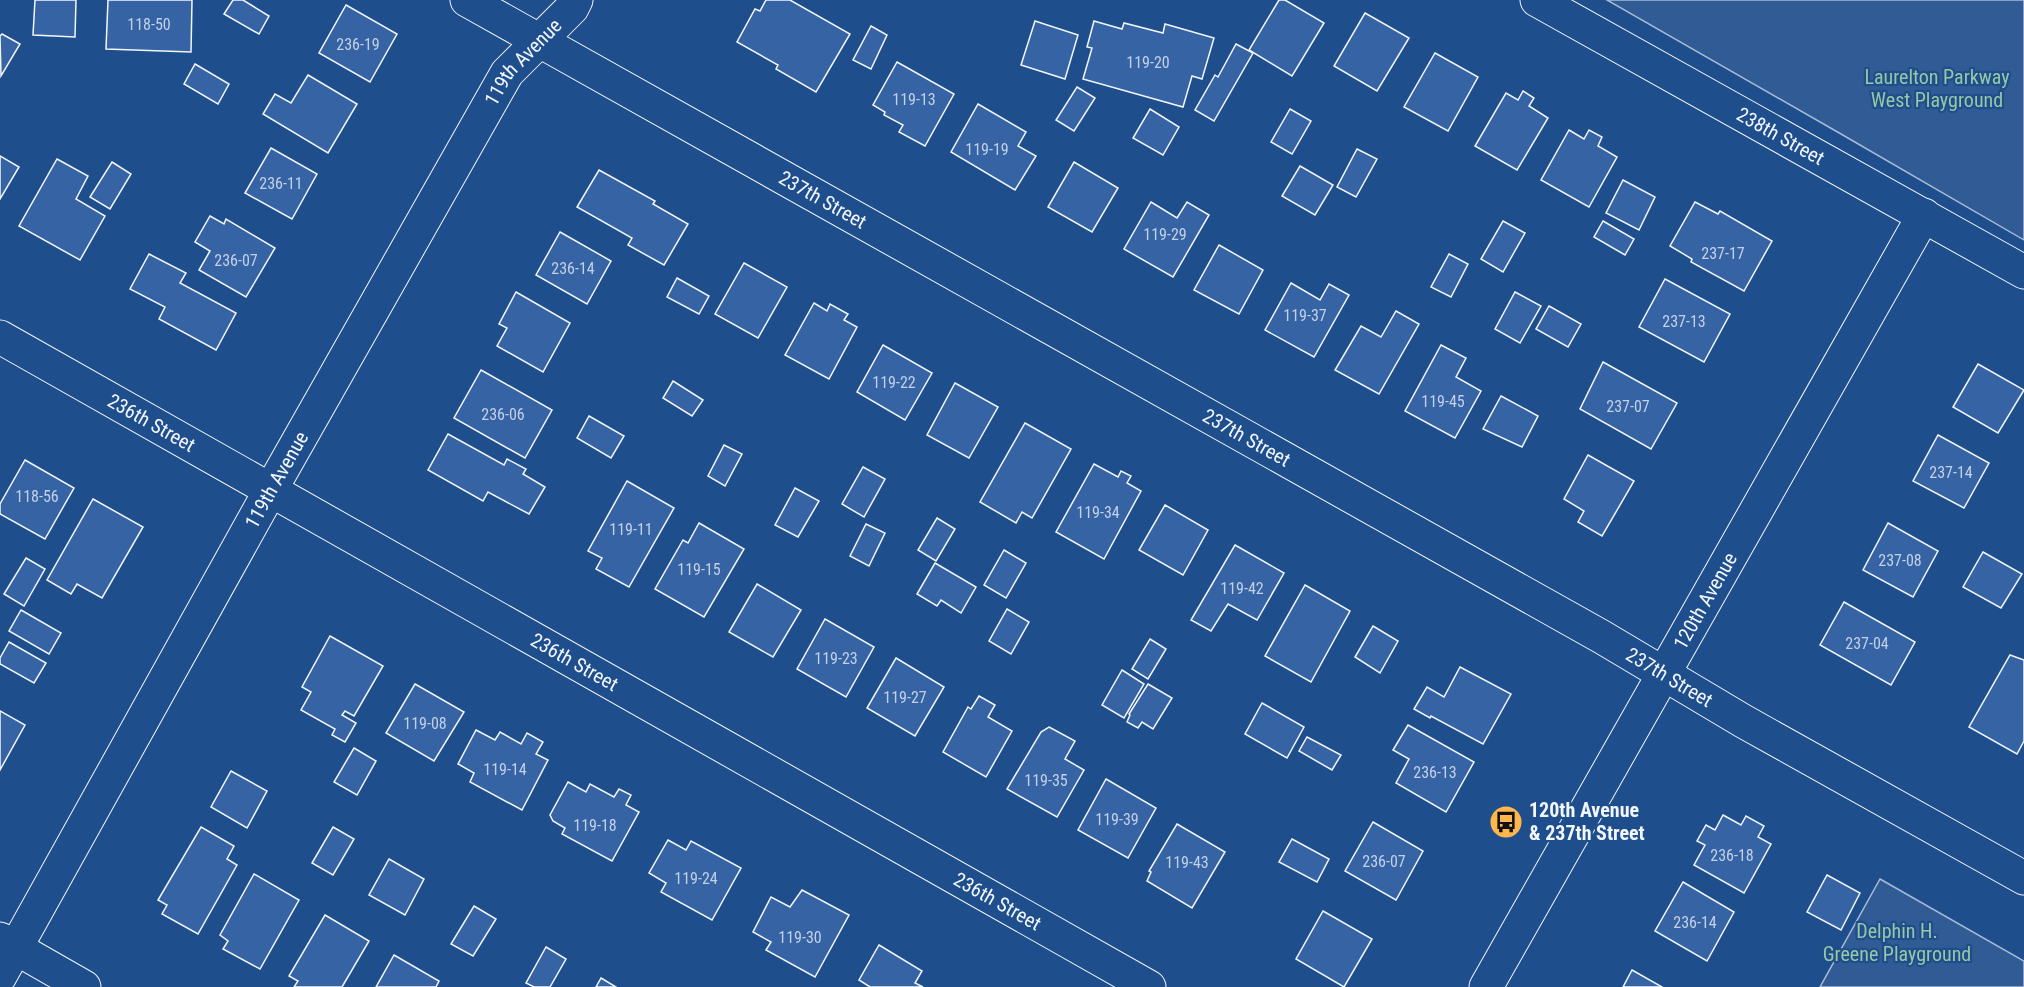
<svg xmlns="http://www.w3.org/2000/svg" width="2024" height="987" font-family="'Roboto Condensed',sans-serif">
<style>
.built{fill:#305b95;stroke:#a8bbd7;stroke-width:1.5}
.building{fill:#3563a3;stroke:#f2f6ff;stroke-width:1.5}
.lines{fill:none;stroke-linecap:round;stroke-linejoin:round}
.minor-casing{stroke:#f2f6ff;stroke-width:35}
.minor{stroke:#1f4e8c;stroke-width:33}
.labels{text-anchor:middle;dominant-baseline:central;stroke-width:4.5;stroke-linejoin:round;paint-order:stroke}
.number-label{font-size:16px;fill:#c3d1e8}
.street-label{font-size:20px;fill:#f2f6ff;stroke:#1f4e8c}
.park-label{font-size:20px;fill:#97c8a6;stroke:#1f4e8c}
.poi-label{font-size:20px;font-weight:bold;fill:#f2f6ff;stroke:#1f4e8c;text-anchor:start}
</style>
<rect width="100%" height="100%" fill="#1f4e8c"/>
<g class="built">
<path d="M 1607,0 L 2024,0 L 2024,240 L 1841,134 Z"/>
<path d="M 1880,879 L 2024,961 L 2024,987 L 1820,987 Z"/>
</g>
<g class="building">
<path d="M 35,0 L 76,0 L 75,37 L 33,35 Z"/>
<path d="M 108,0 L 192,0 L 191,52 L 106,49 Z"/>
<path d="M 233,0 L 243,0 L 269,16 L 259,34 L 224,14 Z"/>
<path d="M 766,0 L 790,0 L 850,34 L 816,92 L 776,69 L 778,65 L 737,42 L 755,9 L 760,11 Z"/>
<path d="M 1279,0 L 1285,0 L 1324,23 L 1292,76 L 1249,50 Z"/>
<path d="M 346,5 L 397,34 L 370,82 L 319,53 Z"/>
<path d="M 1365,13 L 1409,38 L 1377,91 L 1334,66 Z"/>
<path d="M 1035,21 L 1078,35 L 1065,79 L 1021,65 Z"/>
<path d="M 1094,21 L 1122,29 L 1124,23 L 1163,33 L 1165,24 L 1214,38 L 1202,79 L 1192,76 L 1183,107 L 1083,79 L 1092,48 L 1087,47 Z"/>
<path d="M 871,26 L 887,35 L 871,69 L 853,60 Z"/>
<path d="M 2,34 L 20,44 L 1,76 L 0,36 Z"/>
<path d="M 1236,44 L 1253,53 L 1214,121 L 1195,110 L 1215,75 L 1218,77 Z"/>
<path d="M 1435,53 L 1478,77 L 1448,131 L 1404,107 Z"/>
<path d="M 897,62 L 954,94 L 925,146 L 899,132 L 903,125 L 884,115 L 885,112 L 873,105 Z"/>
<path d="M 195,64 L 229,84 L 218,104 L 184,84 Z"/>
<path d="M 308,75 L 357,104 L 328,153 L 263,114 L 275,94 L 291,103 Z"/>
<path d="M 1077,87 L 1095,98 L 1074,131 L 1056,120 Z"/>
<path d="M 1523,91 L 1534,98 L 1529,106 L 1548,118 L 1517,170 L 1475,146 L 1506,93 L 1518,100 Z"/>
<path d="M 978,104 L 1026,132 L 1018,146 L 1036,156 L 1015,190 L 951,152 Z"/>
<path d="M 1150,109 L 1179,127 L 1163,155 L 1133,138 Z"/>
<path d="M 1290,109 L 1311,121 L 1292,154 L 1271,142 Z"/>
<path d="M 1569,130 L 1584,139 L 1589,130 L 1602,137 L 1598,146 L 1617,157 L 1589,207 L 1541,180 Z"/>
<path d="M 271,148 L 317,174 L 292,219 L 245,193 Z"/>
<path d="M 1357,149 L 1377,159 L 1356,197 L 1337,187 Z"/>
<path d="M 0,156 L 19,167 L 0,199 Z"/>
<path d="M 57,159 L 88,176 L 76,199 L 105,216 L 80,260 L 19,226 Z"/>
<path d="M 112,162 L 131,174 L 110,209 L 90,197 Z"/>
<path d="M 1074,162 L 1118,188 L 1092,232 L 1048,207 Z"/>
<path d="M 1300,166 L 1333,185 L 1315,215 L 1282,196 Z"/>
<path d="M 599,170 L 655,201 L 653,204 L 688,224 L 664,265 L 628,245 L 632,238 L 577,207 Z"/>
<path d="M 1623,180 L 1655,197 L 1639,230 L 1606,213 Z"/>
<path d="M 1151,202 L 1177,218 L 1187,202 L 1209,215 L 1173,277 L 1124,249 Z"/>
<path d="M 1695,202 L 1718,214 L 1720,211 L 1772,241 L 1744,291 L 1691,262 L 1692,259 L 1670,246 Z"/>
<path d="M 210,216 L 224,224 L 226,219 L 275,248 L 246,297 L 199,270 L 210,251 L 195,242 Z"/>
<path d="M 1503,221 L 1525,233 L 1503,272 L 1481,259 Z"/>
<path d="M 1603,221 L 1634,239 L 1625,255 L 1594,237 Z"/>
<path d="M 560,232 L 611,261 L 587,304 L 536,275 Z"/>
<path d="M 1219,245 L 1263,270 L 1239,314 L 1194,290 Z"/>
<path d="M 149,254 L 186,273 L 180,283 L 236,313 L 216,350 L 159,319 L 165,307 L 130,289 Z"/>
<path d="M 1449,254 L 1468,264 L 1451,297 L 1431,287 Z"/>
<path d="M 744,263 L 787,287 L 758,338 L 715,314 Z"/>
<path d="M 677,278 L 709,296 L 699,314 L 667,297 Z"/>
<path d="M 1665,279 L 1730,314 L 1704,362 L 1639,327 Z"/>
<path d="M 1291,283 L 1320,300 L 1329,284 L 1349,295 L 1314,357 L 1265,330 Z"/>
<path d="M 516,292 L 570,323 L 543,372 L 497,346 L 507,328 L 499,324 Z"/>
<path d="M 1515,292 L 1541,306 L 1520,343 L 1495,329 Z"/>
<path d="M 814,303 L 827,311 L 830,304 L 848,314 L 844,320 L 857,327 L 829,379 L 785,355 Z"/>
<path d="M 1549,306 L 1581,324 L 1568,347 L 1536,329 Z"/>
<path d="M 1396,311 L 1419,324 L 1379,394 L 1335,370 L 1361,326 L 1381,337 Z"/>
<path d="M 883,345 L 932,373 L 905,420 L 857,392 Z"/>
<path d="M 1441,345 L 1466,358 L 1456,377 L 1481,391 L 1455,438 L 1405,411 Z"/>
<path d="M 1603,362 L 1677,403 L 1651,449 L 1580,409 Z"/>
<path d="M 1978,364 L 2024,390 L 1998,433 L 1953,407 Z"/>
<path d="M 481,370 L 552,410 L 525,458 L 454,418 Z"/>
<path d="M 673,381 L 703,400 L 692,416 L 663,398 Z"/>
<path d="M 955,383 L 998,407 L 969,458 L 927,435 Z"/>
<path d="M 1501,396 L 1538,416 L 1522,447 L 1483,429 Z"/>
<path d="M 589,416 L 624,436 L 611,458 L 577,438 Z"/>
<path d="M 1025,423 L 1071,449 L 1032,518 L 1022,512 L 1016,523 L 980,502 Z"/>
<path d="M 448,434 L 504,465 L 507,459 L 526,469 L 523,474 L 545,487 L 529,514 L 488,492 L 483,501 L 428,470 Z"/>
<path d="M 1938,435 L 1989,463 L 1964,508 L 1913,481 Z"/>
<path d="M 724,445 L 742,454 L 725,486 L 708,476 Z"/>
<path d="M 1588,455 L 1634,481 L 1602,536 L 1578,522 L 1584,511 L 1564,499 Z"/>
<path d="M 25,460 L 74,488 L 45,539 L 0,514 L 0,504 Z"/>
<path d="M 1094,464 L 1118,477 L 1121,471 L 1131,476 L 1127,483 L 1141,491 L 1104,559 L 1056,532 Z"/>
<path d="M 863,467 L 885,479 L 864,517 L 842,504 Z"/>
<path d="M 627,481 L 674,508 L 629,587 L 596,569 L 602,558 L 588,551 Z"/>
<path d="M 795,488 L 819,501 L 798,537 L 775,525 Z"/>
<path d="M 93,499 L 143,527 L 102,598 L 77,584 L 71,594 L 47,580 Z"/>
<path d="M 1165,505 L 1208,530 L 1183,575 L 1139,550 Z"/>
<path d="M 937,518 L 955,529 L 936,561 L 918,550 Z"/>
<path d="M 699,523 L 744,549 L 704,617 L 655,589 L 683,540 L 688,543 Z"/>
<path d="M 1888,523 L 1938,551 L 1913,597 L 1863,570 Z"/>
<path d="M 866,524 L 885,533 L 869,566 L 850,556 Z"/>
<path d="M 1235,545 L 1284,573 L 1257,620 L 1228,604 L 1211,631 L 1191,620 Z"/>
<path d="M 1004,550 L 1026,563 L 1006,598 L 984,585 Z"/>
<path d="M 1983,552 L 2022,574 L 2001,608 L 1963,587 Z"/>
<path d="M 26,558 L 45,569 L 24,606 L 4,594 Z"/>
<path d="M 935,563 L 976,587 L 961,613 L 941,600 L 937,606 L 917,594 Z"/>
<path d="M 757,584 L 801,610 L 773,657 L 729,632 Z"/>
<path d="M 1305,585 L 1350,611 L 1311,682 L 1265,656 Z"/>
<path d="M 1844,602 L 1915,642 L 1891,685 L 1820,645 Z"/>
<path d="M 1007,609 L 1029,622 L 1011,654 L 989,641 Z"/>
<path d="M 21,610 L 61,633 L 49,654 L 9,631 Z"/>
<path d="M 825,619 L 874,647 L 846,697 L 797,669 Z"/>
<path d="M 1373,626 L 1398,641 L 1380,673 L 1355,657 Z"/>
<path d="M 330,636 L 383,666 L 354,716 L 345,711 L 342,715 L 356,723 L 345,742 L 332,735 L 335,729 L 301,710 L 311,692 L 302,687 Z"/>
<path d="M 1150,639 L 1166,649 L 1148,679 L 1132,669 Z"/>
<path d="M 9,642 L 46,663 L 34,683 L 0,664 L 0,658 Z"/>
<path d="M 2010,655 L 2024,660 L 2024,741 L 2017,754 L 1969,727 Z"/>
<path d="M 896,658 L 944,687 L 915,736 L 867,708 Z"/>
<path d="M 1460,667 L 1511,694 L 1483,744 L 1431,716 L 1430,718 L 1414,709 L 1427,687 L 1444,697 Z"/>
<path d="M 1122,670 L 1144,684 L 1124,718 L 1102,705 Z"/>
<path d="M 415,684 L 464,712 L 434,761 L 386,733 Z"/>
<path d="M 1148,684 L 1172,698 L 1153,729 L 1142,722 L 1138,728 L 1127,722 L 1130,715 L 1129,714 Z"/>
<path d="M 979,696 L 995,705 L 988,717 L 1012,731 L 986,777 L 943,752 L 968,707 L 971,709 Z"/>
<path d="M 1262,703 L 1304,727 L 1287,758 L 1245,734 Z"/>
<path d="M 0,711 L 25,725 L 0,770 Z"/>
<path d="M 1408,725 L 1474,762 L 1446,812 L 1396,783 L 1409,759 L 1393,750 Z"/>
<path d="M 1049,727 L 1075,741 L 1065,759 L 1084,770 L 1057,817 L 1007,789 L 1041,732 Z"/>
<path d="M 476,730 L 495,740 L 500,732 L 521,744 L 527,733 L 543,742 L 536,754 L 548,760 L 522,810 L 470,782 L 474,773 L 458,764 Z"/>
<path d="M 1307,737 L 1341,755 L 1332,770 L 1299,751 Z"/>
<path d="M 354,748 L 376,761 L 357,795 L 334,782 Z"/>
<path d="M 231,771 L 267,791 L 247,828 L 211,807 Z"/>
<path d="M 1106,779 L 1156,808 L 1128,858 L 1078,830 Z"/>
<path d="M 568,782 L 586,792 L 590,784 L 614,797 L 619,789 L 631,795 L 626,805 L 639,812 L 612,861 L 562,834 L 565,828 L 553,821 L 550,815 Z"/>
<path d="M 1723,815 L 1741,825 L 1746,816 L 1764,826 L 1758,837 L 1771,844 L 1744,893 L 1694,865 L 1705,845 L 1697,841 L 1706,825 L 1715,830 Z"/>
<path d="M 1373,822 L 1423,851 L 1396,900 L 1345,871 Z"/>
<path d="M 1177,824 L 1225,852 L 1192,908 L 1147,881 L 1151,872 L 1149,871 Z"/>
<path d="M 201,827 L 234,846 L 227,859 L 237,865 L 198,934 L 162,914 L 167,905 L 158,900 Z"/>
<path d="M 333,827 L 354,839 L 333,875 L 312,863 Z"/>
<path d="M 1292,839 L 1329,859 L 1317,882 L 1279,862 Z"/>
<path d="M 668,840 L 686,850 L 691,841 L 741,868 L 712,920 L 661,892 L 666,883 L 649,873 Z"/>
<path d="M 389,859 L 424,879 L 405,915 L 369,895 Z"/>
<path d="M 254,874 L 299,900 L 260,969 L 223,949 L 228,941 L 220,935 Z"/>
<path d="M 1827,875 L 1860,893 L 1841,930 L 1807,912 Z"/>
<path d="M 1683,882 L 1734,912 L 1707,961 L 1655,931 Z"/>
<path d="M 802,890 L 849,915 L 815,977 L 766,950 L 771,942 L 753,932 L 771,897 L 790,907 Z"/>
<path d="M 474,906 L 496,919 L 473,956 L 451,944 Z"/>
<path d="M 1323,911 L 1372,939 L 1344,987 L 1296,959 Z"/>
<path d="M 325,915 L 369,941 L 342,987 L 294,987 L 298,981 L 289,976 Z"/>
<path d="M 879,945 L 922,971 L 915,983 L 923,987 L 870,987 L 859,980 Z"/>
<path d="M 546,947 L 566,959 L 550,987 L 534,987 L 526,983 Z"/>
<path d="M 394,955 L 439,981 L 436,987 L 376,987 Z"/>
<path d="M 1632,970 L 1662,987 L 1623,987 Z"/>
<path d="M 601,978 L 616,987 L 596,987 Z"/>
</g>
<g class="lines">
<defs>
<g id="minor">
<path id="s1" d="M 467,0 L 1602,637 L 1743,721 L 2024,878"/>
<path id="s2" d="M 1537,0 L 2024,272"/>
<path id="s3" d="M 0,337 L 1149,987"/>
<path d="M 0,939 L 84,987"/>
<path id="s4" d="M 0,976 L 270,491 L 507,73 L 572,8 L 576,0"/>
<path id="s5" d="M 1486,987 L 1924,215"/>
</g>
</defs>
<use href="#minor" class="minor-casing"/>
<use href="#minor" class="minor"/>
</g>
<defs>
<symbol id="bus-disc" viewBox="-11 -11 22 22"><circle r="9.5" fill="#ffb74d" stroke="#1f4e8c"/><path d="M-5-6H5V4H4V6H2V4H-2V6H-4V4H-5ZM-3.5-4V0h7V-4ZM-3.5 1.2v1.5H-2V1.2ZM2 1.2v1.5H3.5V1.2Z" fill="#111"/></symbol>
</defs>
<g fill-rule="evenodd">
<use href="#bus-disc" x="1487" y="803" width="38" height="38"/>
</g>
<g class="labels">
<g class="number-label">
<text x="149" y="24">118-50</text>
<text x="358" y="44">236-19</text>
<text x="1148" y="62">119-20</text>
<text x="914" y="99">119-13</text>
<text x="987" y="149">119-19</text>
<text x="281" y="183">236-11</text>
<text x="1165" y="234">119-29</text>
<text x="1723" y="253">237-17</text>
<text x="236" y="260">236-07</text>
<text x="573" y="268">236-14</text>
<text x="1305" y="315">119-37</text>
<text x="1684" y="321">237-13</text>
<text x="894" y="382">119-22</text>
<text x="1443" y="401">119-45</text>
<text x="1628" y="406">237-07</text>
<text x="503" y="414">236-06</text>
<text x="1951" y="472">237-14</text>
<text x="37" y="496">118-56</text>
<text x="1098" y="512">119-34</text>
<text x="631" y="529">119-11</text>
<text x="1900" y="560">237-08</text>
<text x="699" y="569">119-15</text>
<text x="1242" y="588">119-42</text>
<text x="1867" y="643">237-04</text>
<text x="836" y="658">119-23</text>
<text x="905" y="697">119-27</text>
<text x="425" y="723">119-08</text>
<text x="505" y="769">119-14</text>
<text x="1435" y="772">236-13</text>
<text x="1046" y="780">119-35</text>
<text x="1117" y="819">119-39</text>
<text x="595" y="825">119-18</text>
<text x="1732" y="855">236-18</text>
<text x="1384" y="861">236-07</text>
<text x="1187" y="862">119-43</text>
<text x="696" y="878">119-24</text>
<text x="1695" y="922">236-14</text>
<text x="800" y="937">119-30</text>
</g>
<g class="street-label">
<text stroke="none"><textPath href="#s4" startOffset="1054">119th Avenue</textPath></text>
<text stroke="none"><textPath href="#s2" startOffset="279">238th Street</textPath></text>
<text stroke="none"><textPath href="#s1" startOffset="408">237th Street</textPath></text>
<text stroke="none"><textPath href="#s3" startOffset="174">236th Street</textPath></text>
<text stroke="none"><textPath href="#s1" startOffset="894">237th Street</textPath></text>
<text stroke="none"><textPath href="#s4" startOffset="568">119th Avenue</textPath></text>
<text stroke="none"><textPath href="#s5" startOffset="444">120th Avenue</textPath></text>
<text stroke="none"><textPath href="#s3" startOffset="660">236th Street</textPath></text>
<text stroke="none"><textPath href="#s1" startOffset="1380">237th Street</textPath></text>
<text stroke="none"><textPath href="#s3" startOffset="1146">236th Street</textPath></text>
</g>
<g class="park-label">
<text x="1937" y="77">Laurelton Parkway<tspan x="1937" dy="23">West Playground</tspan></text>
<text x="1897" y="931">Delphin H.<tspan x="1897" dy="23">Greene Playground</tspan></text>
</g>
<g class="poi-label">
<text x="1529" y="810">120th Avenue<tspan x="1529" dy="23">&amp; 237th Street</tspan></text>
</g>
</g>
</svg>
